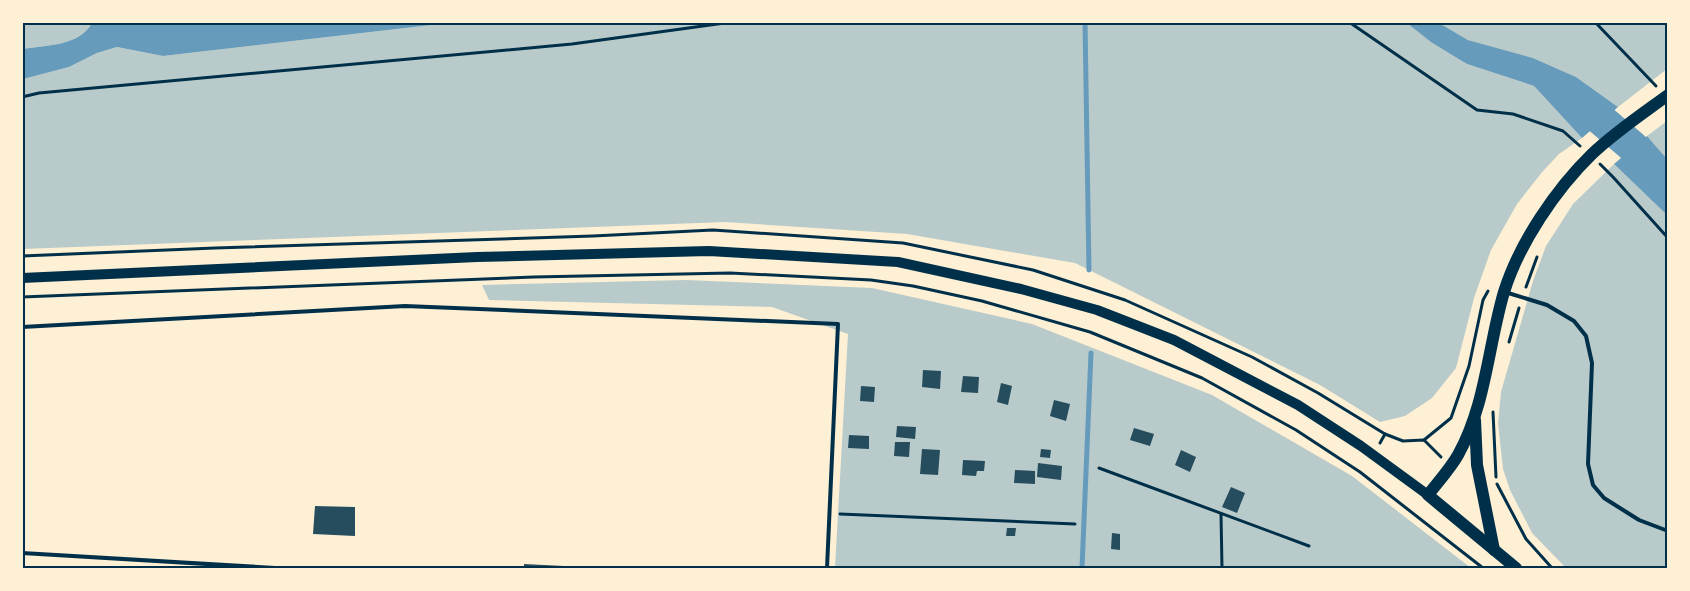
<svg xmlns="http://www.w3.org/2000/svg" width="1690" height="591" font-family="Commissioner,sans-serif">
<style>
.green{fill:#b9caca}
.water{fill:#669bbc}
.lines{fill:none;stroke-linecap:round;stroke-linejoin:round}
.stream{stroke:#669bbc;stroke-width:5}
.river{stroke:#669bbc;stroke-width:32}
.building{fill:#264d5e}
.path{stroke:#003049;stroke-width:3}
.service{stroke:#003049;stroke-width:4}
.tertiary{stroke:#003049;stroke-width:10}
.secondary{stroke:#003049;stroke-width:12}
.neatline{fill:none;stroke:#003049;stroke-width:2}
</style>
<rect width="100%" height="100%" fill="#fdf0d5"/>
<g class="green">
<path d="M 1407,22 L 1467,64 L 1534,86 L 1582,138 L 1559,154 L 1543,171 L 1517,204 L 1491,250 L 1474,298 L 1456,368 L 1432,398 L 1405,416 L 1380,422 L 1320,385 L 1075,263 L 907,234 L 725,222 L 23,249 L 22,79 L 69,67 L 97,53 L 117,47 L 163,56 L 449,23 Z"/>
<path d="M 23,23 L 92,23 C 78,46 47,45 23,49 Z"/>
<path d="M 1439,23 L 1667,23 L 1667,69 L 1618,107 L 1576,77 L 1533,58 L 1468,40 Z"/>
<path d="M 1667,121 L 1667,159 L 1647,136 Z"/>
<path d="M 1614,164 L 1667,215 L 1667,568 L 1566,568 L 1532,533 L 1510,490 L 1503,469 L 1498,423 L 1501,392 L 1533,281 L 1546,246 L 1573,204 Z"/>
<path d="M 686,280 L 872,288 L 1032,324 L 1212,395 L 1352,476 L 1471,568 L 835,568 L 848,334 L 772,307 L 489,300 L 482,285 Z"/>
</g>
<g class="water">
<path d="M 206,23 L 217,25 L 274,22 L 449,23 L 163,56 L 117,47 L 97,53 L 69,67 L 23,79 L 23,49 C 47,45 79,46 92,23 Z"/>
<path d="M 1407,23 L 1439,23 L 1468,40 L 1533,58 L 1576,77 L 1618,107 L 1582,138 L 1534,86 L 1467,64 L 1431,42 Z"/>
<path d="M 1647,136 L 1667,159 L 1667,215 L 1614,164 Z"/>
</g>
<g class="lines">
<g class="stream">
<path d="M 1085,22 L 1089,270"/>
<path d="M 1082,568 L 1091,353"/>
</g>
<path class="river" d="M 1570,93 L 1633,147 L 1657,183 L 1668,192"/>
</g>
<g class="building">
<path d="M 923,370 L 941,371 L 940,389 L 922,387 Z"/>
<path d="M 963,376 L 979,377 L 978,393 L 961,392 Z"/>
<path d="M 1001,383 L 1012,386 L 1008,405 L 997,402 Z"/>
<path d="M 861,386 L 875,387 L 874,402 L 860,401 Z"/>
<path d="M 1054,400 L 1070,404 L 1066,421 L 1050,416 Z"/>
<path d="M 897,426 L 916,427 L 915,439 L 896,437 Z"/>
<path d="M 1134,428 L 1154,434 L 1150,446 L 1130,440 Z"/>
<path d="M 849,435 L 869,436 L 869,449 L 848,448 Z"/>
<path d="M 895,442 L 910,442 L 909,457 L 894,456 Z"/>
<path d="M 922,449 L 940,450 L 938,475 L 920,474 Z"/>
<path d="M 1041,449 L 1051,450 L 1050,458 L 1040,457 Z"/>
<path d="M 1181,450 L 1196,457 L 1190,472 L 1175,465 Z"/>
<path d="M 963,460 L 985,461 L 984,471 L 977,471 L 976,476 L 962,475 Z"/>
<path d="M 1038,463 L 1062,466 L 1061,480 L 1037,477 Z"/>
<path d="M 1015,470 L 1035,471 L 1035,484 L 1014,483 Z"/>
<path d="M 1231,487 L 1245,493 L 1237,513 L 1222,507 Z"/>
<path d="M 315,506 L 355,507 L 355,536 L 313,534 Z"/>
<path d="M 1007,528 L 1016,528 L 1015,536 L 1006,536 Z"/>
<path d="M 1112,533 L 1120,534 L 1120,550 L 1111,549 Z"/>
<path d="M 524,564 L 584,567 L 583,568 L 524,568 Z"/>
</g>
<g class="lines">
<g class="path">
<path d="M 1349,22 L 1477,110 L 1513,114 L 1563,131 L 1580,146"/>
<path d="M 1595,22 L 1656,86"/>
<path d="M 22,97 L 39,93 L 572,44 L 732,22"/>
<path d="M 1600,164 L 1613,177 L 1668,238"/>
<path d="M 22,256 L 215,248 L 593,236 L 713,230 L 903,243 L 1033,270 L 1125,300 L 1252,357 L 1318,393 L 1385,434"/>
<path d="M 1526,287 L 1537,257"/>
<path d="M 22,297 L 534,277 L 730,273 L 871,280 L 913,286 L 982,301 L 1090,332 L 1202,378 L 1296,430 L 1360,472 L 1483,568"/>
<path d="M 1509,342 L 1519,308"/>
<path d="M 1493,412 L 1496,477"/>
<path d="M 1424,440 L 1451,418 L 1469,366 L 1483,300 L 1488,291"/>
<path d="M 1380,443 L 1385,434 L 1403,441 L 1424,440 L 1441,457"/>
<path d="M 1099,468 L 1309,546"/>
<path d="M 1497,484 L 1526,539 L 1552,568"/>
<path d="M 840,514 L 1075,524"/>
<path d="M 1221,514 L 1222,568"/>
</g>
<g class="service">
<path d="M 1505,292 L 1547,305 L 1574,321 L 1586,336 L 1592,363 L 1588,464 L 1593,485 L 1604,498 L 1639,520 L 1668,531"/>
<path d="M 22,327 L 405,306 L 838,324 L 827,568"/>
<path d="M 22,553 L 275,568"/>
</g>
<path class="tertiary" d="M 22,278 L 477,257 L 709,251 L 898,262 L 1021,289 L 1097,310 L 1174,340 L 1298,405 L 1361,446 L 1428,495"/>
<g class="secondary">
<path d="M 1475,420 L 1477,465 L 1494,550"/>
<path d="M 1516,568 L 1428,495 C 1438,482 1450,469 1458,455 C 1486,405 1488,346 1504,292 C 1519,244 1555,190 1592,154 C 1615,132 1642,114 1668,95"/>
</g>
</g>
<rect width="1690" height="591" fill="none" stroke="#fdf0d5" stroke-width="48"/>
<rect x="24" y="24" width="1642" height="543" class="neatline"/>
</svg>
